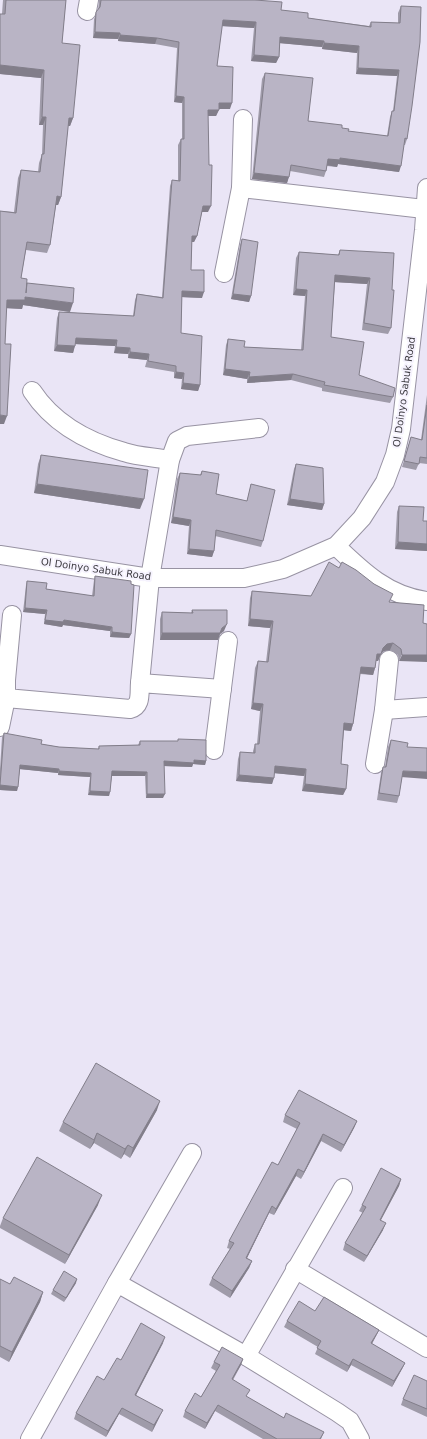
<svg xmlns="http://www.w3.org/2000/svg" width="427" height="1439" font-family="'DejaVu Sans',sans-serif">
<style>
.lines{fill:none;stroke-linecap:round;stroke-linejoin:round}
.street-casing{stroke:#9893a3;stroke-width:20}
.street{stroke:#fff;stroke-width:18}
.wall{fill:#9f9ba9}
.shaded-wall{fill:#827e8a}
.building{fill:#b9b4c5;stroke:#827e8a}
.labels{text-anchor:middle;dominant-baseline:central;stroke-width:4;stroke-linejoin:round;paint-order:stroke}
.street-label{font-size:10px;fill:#3d3b41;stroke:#f6f3fe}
</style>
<rect width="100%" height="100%" fill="#eae5f6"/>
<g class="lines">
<defs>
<g id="street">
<path d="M 87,11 L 89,0"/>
<path d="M 241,188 L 424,209"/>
<path d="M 224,273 L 241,188 L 243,119"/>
<path d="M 32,391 C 53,423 88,442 124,452 C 139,457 155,457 170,460"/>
<path d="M 336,546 C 363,572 388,596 427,601"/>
<path d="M 0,555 L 150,578 L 244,578 L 283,569 L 336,546 L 362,518 L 385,482 L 395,455 L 401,429 L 424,230 L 427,188"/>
<path d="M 12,615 L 6,680 L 6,698 L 130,709 C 142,706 139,693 140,683 L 222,689"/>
<path d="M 140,683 L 150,578 L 170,460 L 177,441 L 187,436 L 259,428"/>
<path d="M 384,710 L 427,707"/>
<path d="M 0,727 L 6,698"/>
<path d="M 214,750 L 228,641"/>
<path d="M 375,764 L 384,710 L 389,660"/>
<path d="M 295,1269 L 427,1348"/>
<path d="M 117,1283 L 192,1153"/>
<path d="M 246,1356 L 343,1188"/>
<path d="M 30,1439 L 117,1283 L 246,1356 L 337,1412 L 350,1421 L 360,1439"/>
</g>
</defs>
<use href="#street" class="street-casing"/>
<use href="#street" class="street"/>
</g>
<g class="wall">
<path d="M 3,0 L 66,0 L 62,43 L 73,118 L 70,126 L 68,126 L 61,197 L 58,205 L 56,205 L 50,245 L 47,253 L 26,250 L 21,278 L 26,284 L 70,312 L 23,305 L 22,309 L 6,308 L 5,344 L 4,424 L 0,211 L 14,212 L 18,178 L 21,170 L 38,172 L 39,163 L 42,154 L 43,125 L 39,125 L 41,78 L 0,74 L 0,14 L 2,14 Z"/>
<path d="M 99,0 L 255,0 L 281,10 L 308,18 L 369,26 L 371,22 L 398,23 L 398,13 L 401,6 L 407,139 L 405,145 L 404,145 L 399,172 L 338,164 L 337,167 L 327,166 L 326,171 L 324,177 L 290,171 L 287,183 L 252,179 L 262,79 L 265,73 L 308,121 L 342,128 L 348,131 L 387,136 L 390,117 L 392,111 L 393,111 L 397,76 L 356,74 L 357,53 L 322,49 L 322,47 L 280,43 L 279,57 L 276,63 L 251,61 L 254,28 L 222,26 L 217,66 L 230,109 L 219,109 L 216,116 L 208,116 L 208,212 L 202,212 L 197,236 L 194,242 L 192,242 L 191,270 L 202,298 L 182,297 L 181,333 L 200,385 L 198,391 L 181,389 L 182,379 L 174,378 L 174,372 L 145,367 L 147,360 L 128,358 L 128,354 L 114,353 L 115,346 L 75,344 L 73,353 L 54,351 L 57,318 L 59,312 L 133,316 L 135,300 L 137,294 L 162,297 L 170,186 L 172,180 L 178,181 L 178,145 L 181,139 L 182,139 L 182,103 L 174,102 L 177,48 L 155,44 L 118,41 L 118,39 L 93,38 L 94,19 L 98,10 L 99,2 Z"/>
<path d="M 242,239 L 251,296 L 249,302 L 231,299 L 240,245 Z"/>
<path d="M 340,250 L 392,290 L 391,328 L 388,334 L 362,330 L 367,284 L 335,282 L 331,337 L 359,375 L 393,397 L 390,403 L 322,391 L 322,388 L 291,380 L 247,383 L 247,379 L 223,375 L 226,345 L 228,339 L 244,347 L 301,350 L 305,296 L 293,295 L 296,258 L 299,252 L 338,255 Z"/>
<path d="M 427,395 L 427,464 L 419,463 L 416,470 L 402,467 L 411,437 L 421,440 Z"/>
<path d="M 41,455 L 140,509 L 34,493 L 38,464 Z"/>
<path d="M 296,464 L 324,504 L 322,510 L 287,505 L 294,469 Z"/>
<path d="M 202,471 L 216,494 L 247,501 L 251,484 L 263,541 L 261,547 L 215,536 L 214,551 L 212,557 L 187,554 L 189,526 L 171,523 L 177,479 L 180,473 L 200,475 Z"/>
<path d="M 399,506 L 423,521 L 427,521 L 427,551 L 395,549 L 397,512 Z"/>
<path d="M 95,576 L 131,584 L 131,634 L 129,638 L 110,637 L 110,631 L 63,625 L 62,627 L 44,624 L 45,614 L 23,612 L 26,585 L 27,581 L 46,589 L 92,596 L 94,580 Z"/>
<path d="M 252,591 L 424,605 L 399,661 L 398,655 L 390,650 L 384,651 L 381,654 L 378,661 L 376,661 L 375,668 L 373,675 L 360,674 L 353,724 L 351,731 L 344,730 L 341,764 L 346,789 L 343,795 L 302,791 L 304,776 L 274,773 L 272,784 L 236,781 L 238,759 L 240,752 L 253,753 L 253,751 L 255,744 L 257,744 L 260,711 L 251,709 L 255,668 L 258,661 L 266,662 L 270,628 L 248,626 L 250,598 Z"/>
<path d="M 192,610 L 224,631 L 220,634 L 218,640 L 160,640 L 160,619 L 162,612 L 191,613 Z"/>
<path d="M 4,733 L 41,744 L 59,747 L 98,749 L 99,746 L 138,745 L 140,741 L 178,741 L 178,739 L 206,761 L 205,765 L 193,764 L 192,767 L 164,766 L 163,798 L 146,798 L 145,776 L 112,776 L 109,796 L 88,795 L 90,777 L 58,775 L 58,773 L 20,769 L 17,791 L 0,790 L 0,769 L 2,737 Z"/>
<path d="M 391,740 L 402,777 L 399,796 L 397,803 L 377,800 L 381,773 L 383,767 L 385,767 L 388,747 Z"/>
<path d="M 157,1110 L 130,1158 L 124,1154 L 121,1159 L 94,1143 L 90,1149 L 59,1131 L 63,1122 Z"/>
<path d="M 285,1115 L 357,1121 L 354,1128 L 341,1152 L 321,1141 L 301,1179 L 296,1176 L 274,1215 L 269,1213 L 247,1258 L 252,1261 L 249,1268 L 230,1298 L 209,1285 L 212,1278 L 230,1249 L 227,1248 L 229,1241 L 278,1165 L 297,1129 L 283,1122 Z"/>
<path d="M 401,1179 L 399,1186 L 381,1220 L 383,1230 L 364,1262 L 343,1250 L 345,1243 L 363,1213 L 359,1211 L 362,1205 Z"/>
<path d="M 98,1205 L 65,1264 L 0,1228 L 0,1226 L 3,1218 Z"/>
<path d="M 0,1279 L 10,1284 L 43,1292 L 40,1302 L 9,1362 L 0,1357 Z"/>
<path d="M 76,1283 L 64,1302 L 51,1294 L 53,1290 Z"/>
<path d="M 315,1311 L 379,1330 L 372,1344 L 405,1363 L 402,1369 L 392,1387 L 351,1365 L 347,1372 L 315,1354 L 318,1347 L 284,1327 L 287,1321 Z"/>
<path d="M 163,1343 L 136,1395 L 160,1416 L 152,1432 L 119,1414 L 106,1437 L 74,1419 L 76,1413 L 121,1360 Z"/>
<path d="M 243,1359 L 241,1365 L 233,1380 L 247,1397 L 284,1418 L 324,1432 L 321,1439 L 263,1439 L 215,1411 L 205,1429 L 183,1417 L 185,1411 L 201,1397 L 216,1371 L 211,1368 L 214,1362 Z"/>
<path d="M 427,1381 L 427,1417 L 401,1405 L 403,1399 Z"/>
</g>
<g class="shaded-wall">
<path d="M 223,20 L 256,22 L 254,28 L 221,26 Z"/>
<path d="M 95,32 L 120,33 L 118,39 L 93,38 Z"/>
<path d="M 120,35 L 157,38 L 155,44 L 118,41 Z"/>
<path d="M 280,37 L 324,41 L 322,47 L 278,43 Z"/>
<path d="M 324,43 L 359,46 L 357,53 L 322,49 Z"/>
<path d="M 254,55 L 279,57 L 276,63 L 251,61 Z"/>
<path d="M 0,65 L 44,70 L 41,78 L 0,74 Z"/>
<path d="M 358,68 L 399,70 L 397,76 L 356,74 Z"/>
<path d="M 176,96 L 184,97 L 182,103 L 174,102 Z"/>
<path d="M 219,103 L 232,103 L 230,109 L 217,109 Z"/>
<path d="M 208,110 L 219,110 L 216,116 L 206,116 Z"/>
<path d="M 42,117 L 46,117 L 43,125 L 39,125 Z"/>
<path d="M 69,118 L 73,118 L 70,126 L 66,126 Z"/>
<path d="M 340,158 L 401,166 L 399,172 L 338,164 L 337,167 L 326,165 L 328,159 Z"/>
<path d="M 254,173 L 289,177 L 287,183 L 252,179 Z"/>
<path d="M 57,196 L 61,197 L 58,205 L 54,205 Z"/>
<path d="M 203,206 L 211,206 L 208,212 L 201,212 Z"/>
<path d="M 192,236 L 197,236 L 194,242 L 189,242 Z"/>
<path d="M 335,275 L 370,278 L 367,284 L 333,282 Z"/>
<path d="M 296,289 L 307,290 L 305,296 L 293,295 Z"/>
<path d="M 182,291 L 204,292 L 202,298 L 180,297 Z"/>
<path d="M 233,294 L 251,296 L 249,302 L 231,299 Z"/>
<path d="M 25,297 L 73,303 L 70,312 L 23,305 L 22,309 L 4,308 L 7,300 Z"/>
<path d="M 76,338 L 117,340 L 115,346 L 74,344 Z"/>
<path d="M 57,345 L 75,346 L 73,353 L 54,351 Z"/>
<path d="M 116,347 L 130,348 L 128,354 L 114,353 Z"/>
<path d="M 130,352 L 149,354 L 147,360 L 128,358 Z"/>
<path d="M 225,369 L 250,372 L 247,379 L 223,375 Z"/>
<path d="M 176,372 L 184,373 L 182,379 L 174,378 Z"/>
<path d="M 293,374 L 291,380 L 247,383 L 249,377 Z"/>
<path d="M 183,383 L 200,385 L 198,391 L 181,389 Z"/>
<path d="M 0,415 L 7,416 L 4,424 L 0,424 Z"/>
<path d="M 37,484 L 144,499 L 140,509 L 34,493 Z"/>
<path d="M 290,499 L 324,504 L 322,510 L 287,505 Z"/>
<path d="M 173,517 L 191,520 L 189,526 L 171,523 Z"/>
<path d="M 398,542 L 427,544 L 427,551 L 395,549 Z"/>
<path d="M 189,549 L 214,551 L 212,557 L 187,554 Z"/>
<path d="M 25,608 L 47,610 L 45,614 L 23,612 Z"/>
<path d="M 250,619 L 273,621 L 270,628 L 248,626 Z"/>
<path d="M 45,620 L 64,620 L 112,627 L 110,631 L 63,625 L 62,627 L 44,624 Z"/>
<path d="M 227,624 L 224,631 L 220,634 L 218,640 L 160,640 L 162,633 L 222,628 Z"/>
<path d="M 112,632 L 131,634 L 129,638 L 110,637 Z"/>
<path d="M 393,643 L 390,650 L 384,651 L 380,654 L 383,648 L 387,644 Z"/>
<path d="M 377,654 L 381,654 L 378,661 L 374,661 Z"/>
<path d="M 402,655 L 427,655 L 427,662 L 399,661 Z"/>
<path d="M 361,667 L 375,668 L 373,675 L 358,673 Z"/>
<path d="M 253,703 L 263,704 L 260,711 L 251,709 Z"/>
<path d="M 344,723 L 353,724 L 351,731 L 342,730 Z"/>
<path d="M 194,760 L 206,761 L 205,765 L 193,764 L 192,767 L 163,766 L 164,761 Z"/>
<path d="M 20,765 L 59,769 L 58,773 L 19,769 Z"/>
<path d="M 275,766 L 306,769 L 304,776 L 273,773 Z"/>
<path d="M 59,771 L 91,773 L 90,777 L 58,775 Z"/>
<path d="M 112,771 L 147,772 L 145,776 L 111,776 Z"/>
<path d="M 403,771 L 427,772 L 427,779 L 401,777 Z"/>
<path d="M 239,775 L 274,778 L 272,784 L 236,781 Z"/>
<path d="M 305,784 L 346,789 L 343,795 L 302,791 Z"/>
<path d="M 0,785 L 18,787 L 17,791 L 0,790 Z"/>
<path d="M 90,791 L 110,792 L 109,796 L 88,795 Z"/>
<path d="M 147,794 L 165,794 L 163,798 L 146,798 Z"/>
<path d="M 160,1101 L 157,1110 L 130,1158 L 133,1148 Z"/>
<path d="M 357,1121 L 354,1128 L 341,1152 L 344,1145 Z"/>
<path d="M 97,1133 L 94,1143 L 90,1149 L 94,1140 Z"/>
<path d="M 323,1134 L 321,1141 L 301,1179 L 304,1172 Z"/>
<path d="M 128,1145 L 124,1154 L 121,1159 L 125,1149 Z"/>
<path d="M 298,1169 L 296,1176 L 274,1215 L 276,1209 Z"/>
<path d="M 401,1179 L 399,1186 L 377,1227 L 380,1220 Z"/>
<path d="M 102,1195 L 98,1205 L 65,1264 L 69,1255 Z"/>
<path d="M 272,1206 L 269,1213 L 244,1264 L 246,1258 Z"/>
<path d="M 386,1223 L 383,1230 L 364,1262 L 367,1256 Z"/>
<path d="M 252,1261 L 249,1268 L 230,1298 L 232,1291 Z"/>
<path d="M 77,1279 L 76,1283 L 64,1302 L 66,1298 Z"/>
<path d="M 43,1292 L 40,1302 L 9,1362 L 12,1352 Z"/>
<path d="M 379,1330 L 376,1336 L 368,1350 L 371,1343 Z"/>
<path d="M 165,1337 L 163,1343 L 133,1401 L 135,1395 Z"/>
<path d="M 243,1359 L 241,1365 L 229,1385 L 232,1379 Z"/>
<path d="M 353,1359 L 351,1365 L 347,1372 L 349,1366 Z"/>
<path d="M 405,1363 L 402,1369 L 392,1387 L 394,1381 Z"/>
<path d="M 218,1405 L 215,1411 L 205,1429 L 207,1423 Z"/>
<path d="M 122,1408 L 119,1414 L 106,1437 L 108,1431 Z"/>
<path d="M 163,1410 L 152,1432 L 154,1425 Z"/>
</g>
<g class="building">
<path d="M 6,0 L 66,0 L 62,43 L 80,45 L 73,118 L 69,118 L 61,197 L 57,196 L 50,245 L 27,242 L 21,278 L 27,279 L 26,293 L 27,283 L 74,288 L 73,303 L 25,297 L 25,300 L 7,300 L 5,344 L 11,344 L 7,416 L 0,415 L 0,211 L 16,213 L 21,170 L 40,172 L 42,154 L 44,154 L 46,117 L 42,117 L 44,70 L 0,65 L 0,14 L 5,14 Z"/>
<path d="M 101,0 L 255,0 L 282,2 L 281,10 L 308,13 L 308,18 L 371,27 L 371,22 L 400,23 L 401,6 L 421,7 L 420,42 L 412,106 L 407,139 L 405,138 L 401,166 L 340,158 L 340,160 L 328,159 L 326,171 L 291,165 L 289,177 L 254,173 L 265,73 L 313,78 L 308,121 L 342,125 L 342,128 L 349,129 L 348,131 L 388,136 L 392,111 L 394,111 L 399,70 L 358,68 L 359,46 L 324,43 L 324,41 L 280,37 L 279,57 L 254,55 L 256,22 L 223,20 L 217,66 L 233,67 L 232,103 L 219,103 L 219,110 L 208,110 L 209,165 L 212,165 L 211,206 L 203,206 L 197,236 L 192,236 L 191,270 L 204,270 L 204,292 L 182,291 L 181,333 L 202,336 L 200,385 L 183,383 L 184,373 L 176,372 L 176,366 L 148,361 L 149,354 L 130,352 L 130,348 L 116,347 L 117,340 L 76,338 L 75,346 L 57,345 L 59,312 L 134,316 L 137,294 L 163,298 L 172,180 L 180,181 L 181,139 L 184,139 L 184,97 L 176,96 L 179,42 L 157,38 L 120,35 L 120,33 L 95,32 L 96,12 L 100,7 Z"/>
<path d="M 242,239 L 258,242 L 251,296 L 233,294 Z"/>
<path d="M 340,250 L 394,253 L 392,290 L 394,290 L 391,328 L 364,323 L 370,278 L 335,275 L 331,337 L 364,342 L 359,375 L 395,388 L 393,397 L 324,385 L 325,382 L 293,374 L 249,377 L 250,372 L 225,369 L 228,339 L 245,341 L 244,347 L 303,350 L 307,290 L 296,289 L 299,252 L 339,255 Z"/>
<path d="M 427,405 L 427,458 L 420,457 L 419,464 L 404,461 L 411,437 L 422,440 Z"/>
<path d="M 41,455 L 148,470 L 144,499 L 37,484 Z"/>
<path d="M 296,464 L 323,468 L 324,504 L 290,499 Z"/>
<path d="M 202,471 L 219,474 L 216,494 L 247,501 L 251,484 L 275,490 L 263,541 L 216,530 L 214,551 L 189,549 L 191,520 L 173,517 L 180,473 L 201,475 Z"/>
<path d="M 399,506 L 424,507 L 423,521 L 427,521 L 427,544 L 398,542 Z"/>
<path d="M 329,562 L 339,568 L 342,562 L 356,570 L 374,584 L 393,594 L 389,602 L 424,605 L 423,623 L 427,624 L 427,655 L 402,655 L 401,649 L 393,643 L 387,644 L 383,648 L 381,654 L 377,654 L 375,668 L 361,667 L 353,724 L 344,723 L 341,764 L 348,765 L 346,789 L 305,784 L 306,769 L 275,766 L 274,778 L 239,775 L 240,752 L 255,753 L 255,744 L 259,744 L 263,704 L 253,703 L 258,661 L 268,662 L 273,621 L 250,619 L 252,591 L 311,596 Z"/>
<path d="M 95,576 L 131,581 L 131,584 L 134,585 L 131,634 L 112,632 L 112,627 L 64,620 L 63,622 L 45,620 L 47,610 L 25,608 L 27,581 L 47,583 L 46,589 L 94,596 Z"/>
<path d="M 192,610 L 227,610 L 227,624 L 222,628 L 220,633 L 162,633 L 162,612 L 193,613 Z"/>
<path d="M 4,733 L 42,740 L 41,744 L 59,747 L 99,749 L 99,746 L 140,745 L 140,741 L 178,741 L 178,739 L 206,740 L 206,761 L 194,760 L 194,763 L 164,761 L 165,794 L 147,794 L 147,772 L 112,771 L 110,792 L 90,791 L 91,773 L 59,771 L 59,769 L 20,765 L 18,787 L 0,785 Z"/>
<path d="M 391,740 L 408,743 L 407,747 L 427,748 L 427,772 L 403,771 L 399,796 L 379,793 L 383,767 L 386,767 Z"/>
<path d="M 96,1063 L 160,1101 L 133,1148 L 128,1145 L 125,1149 L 97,1133 L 94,1140 L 63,1122 Z"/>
<path d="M 299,1090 L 357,1121 L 344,1145 L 323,1134 L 304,1172 L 298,1169 L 276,1209 L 272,1206 L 246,1258 L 252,1261 L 232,1291 L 212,1278 L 234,1243 L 229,1241 L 272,1162 L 278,1165 L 300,1123 L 285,1115 Z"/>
<path d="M 37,1157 L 102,1195 L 69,1255 L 3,1218 Z"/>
<path d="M 381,1168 L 401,1179 L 380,1220 L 386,1223 L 367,1256 L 345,1243 L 366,1207 L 362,1205 Z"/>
<path d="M 64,1271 L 77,1279 L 66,1298 L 53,1290 Z"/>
<path d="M 14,1277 L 43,1292 L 12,1352 L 0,1346 L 0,1279 L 10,1284 Z"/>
<path d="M 324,1297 L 379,1330 L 371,1343 L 405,1363 L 394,1381 L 353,1359 L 349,1366 L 317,1348 L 321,1341 L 287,1321 L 299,1301 L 315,1311 Z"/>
<path d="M 141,1323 L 165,1337 L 135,1395 L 163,1410 L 154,1425 L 122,1408 L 108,1431 L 76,1413 L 97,1376 L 104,1380 L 117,1358 L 121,1360 Z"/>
<path d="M 222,1347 L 243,1359 L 232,1379 L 250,1390 L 246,1396 L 284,1418 L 286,1413 L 324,1432 L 320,1439 L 277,1439 L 218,1405 L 207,1423 L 185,1411 L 195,1393 L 201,1397 L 220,1365 L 214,1362 Z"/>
<path d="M 414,1375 L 427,1381 L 427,1409 L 403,1399 Z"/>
</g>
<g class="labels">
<g class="street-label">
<text transform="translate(404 392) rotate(-82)">Ol Doinyo Sabuk Road</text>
<text transform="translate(96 569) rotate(8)">Ol Doinyo Sabuk Road</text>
</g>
</g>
</svg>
